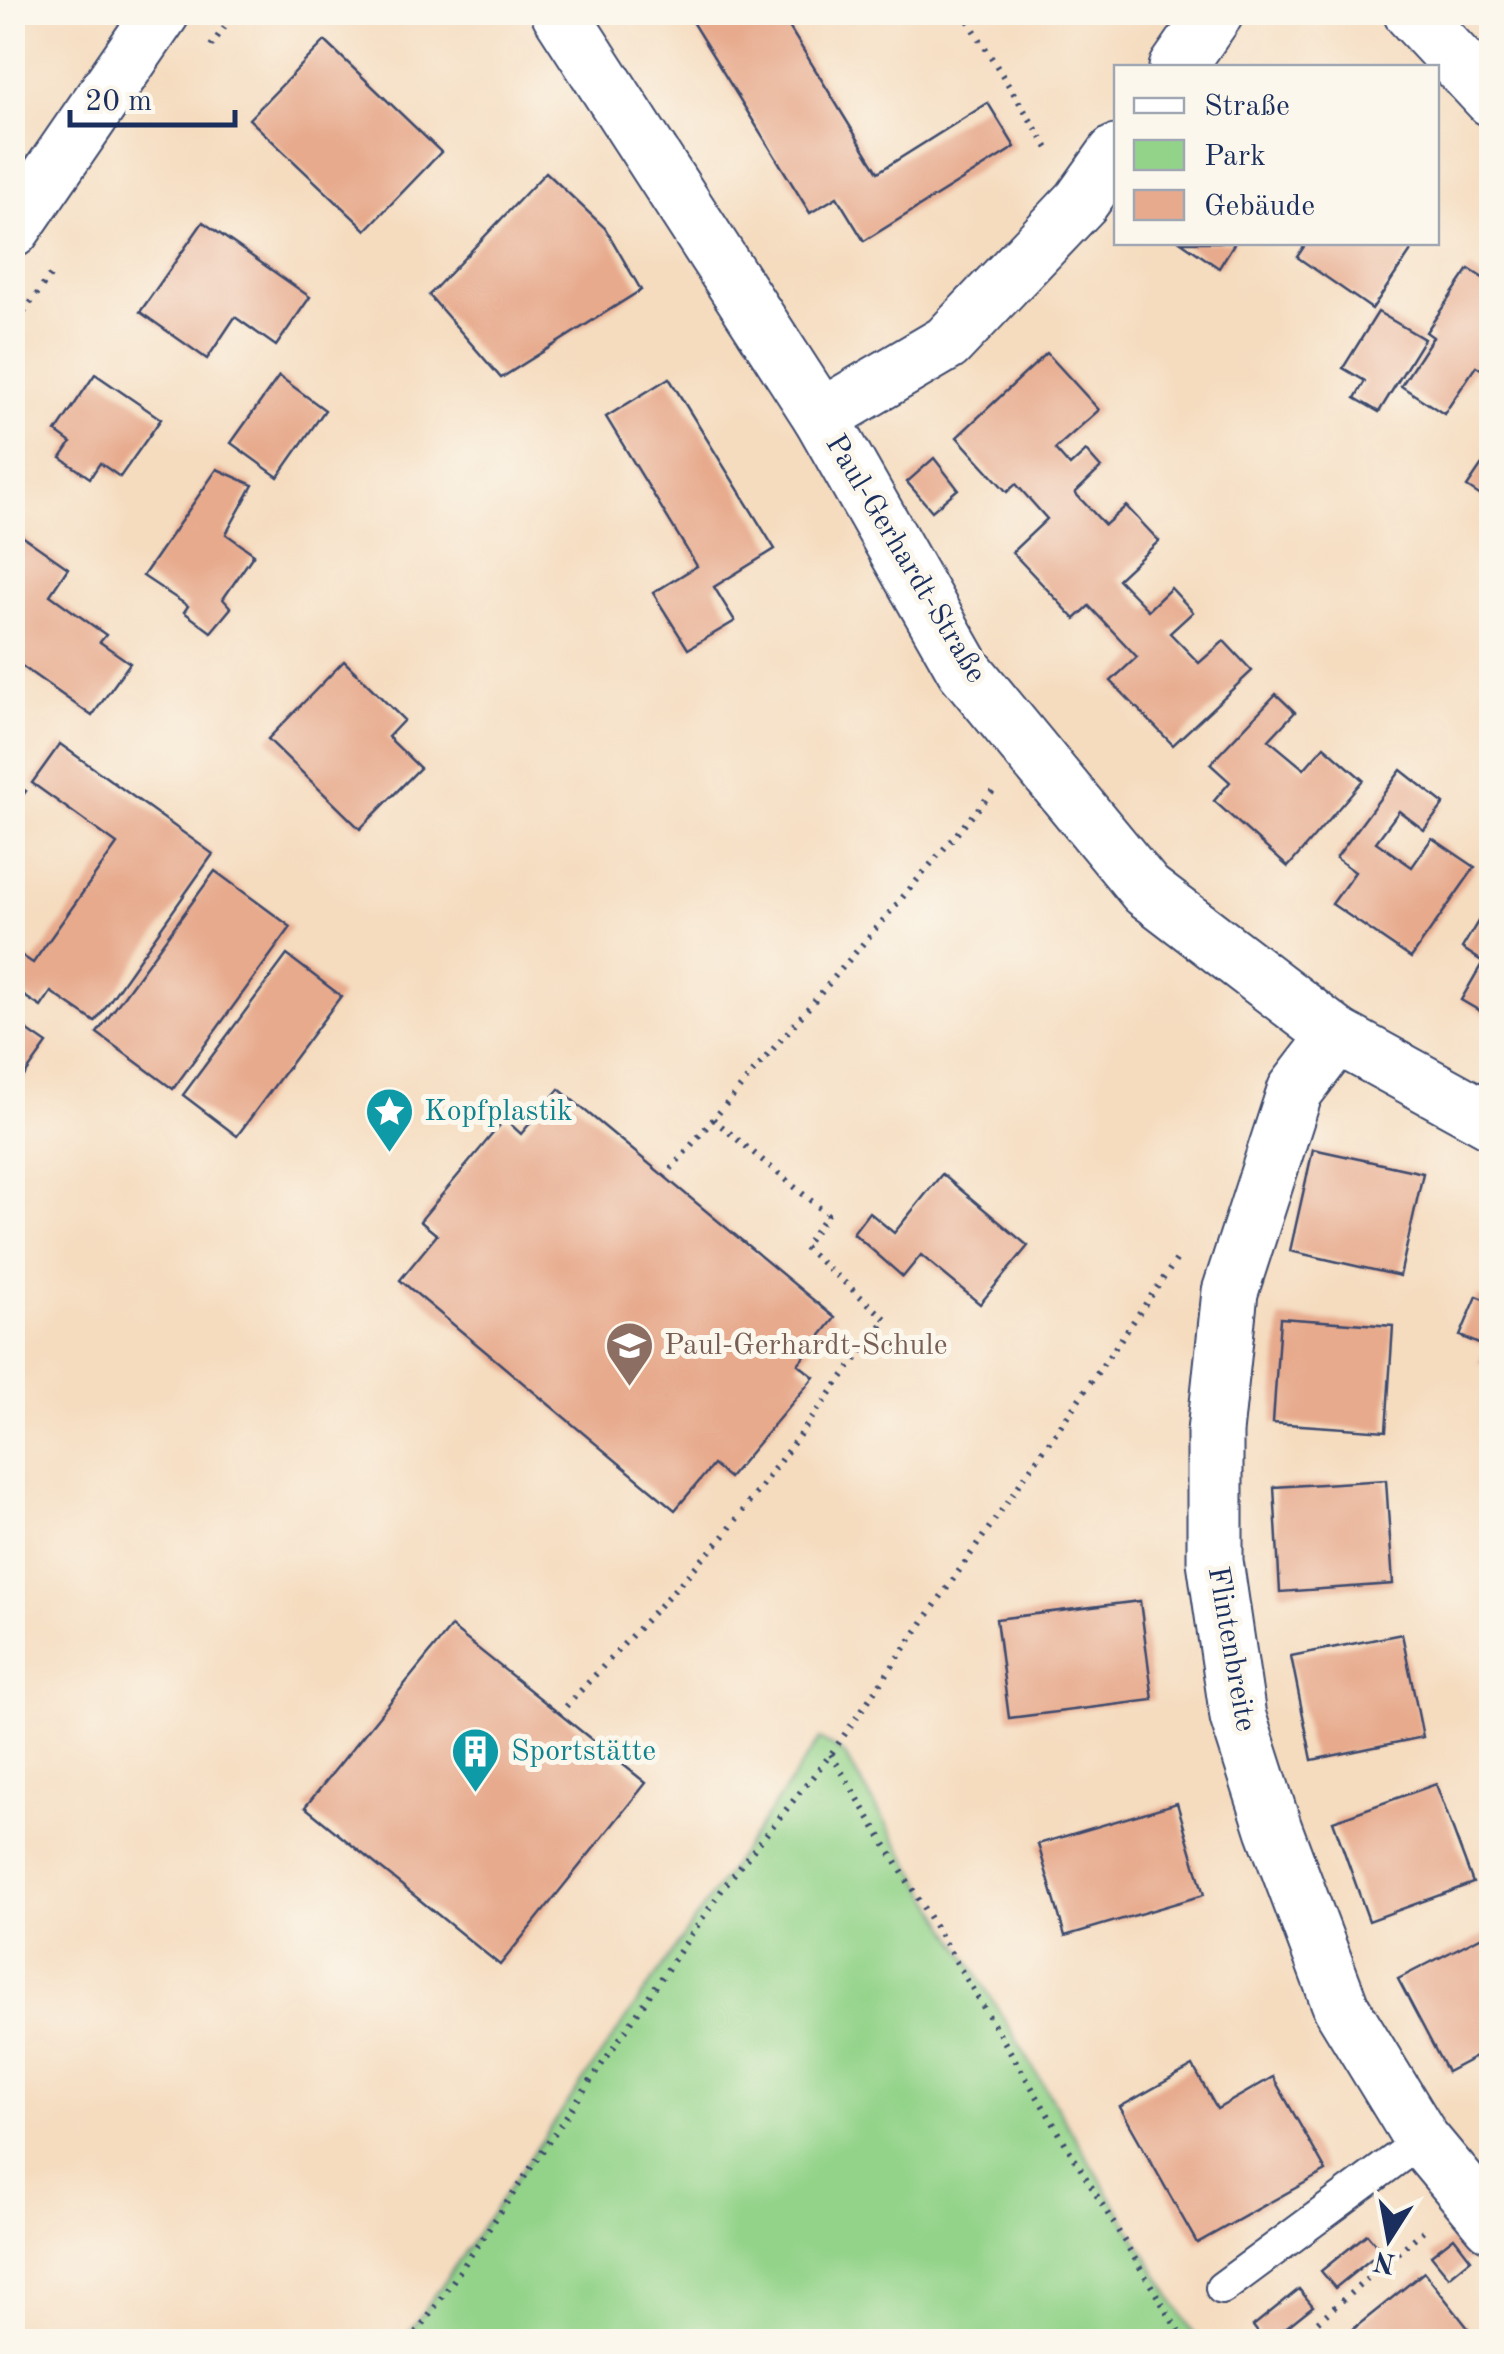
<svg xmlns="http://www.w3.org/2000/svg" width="1504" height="2354" font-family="'Old Standard TT',serif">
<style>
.green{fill:#93d389;stroke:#578174;stroke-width:2.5}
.building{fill:#e7aa8d}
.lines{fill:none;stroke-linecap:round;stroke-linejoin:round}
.service-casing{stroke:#3c496d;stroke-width:36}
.minor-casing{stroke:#3c496d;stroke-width:59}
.tertiary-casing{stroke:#3c496d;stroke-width:59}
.path{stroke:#3c496d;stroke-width:6;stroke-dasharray:2.5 8;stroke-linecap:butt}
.service{stroke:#fff;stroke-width:32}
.minor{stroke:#fff;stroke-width:55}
.tertiary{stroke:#fff;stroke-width:55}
.labels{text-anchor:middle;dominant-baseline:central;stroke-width:10;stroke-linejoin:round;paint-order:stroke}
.street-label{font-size:30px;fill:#1b2f5e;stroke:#fbf7ec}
.culture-label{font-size:30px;fill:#0d838f;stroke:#fbf7ec;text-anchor:start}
.education-label{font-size:30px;fill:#785e54;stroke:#fbf7ec;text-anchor:start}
</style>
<rect width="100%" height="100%" fill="#fbf7ec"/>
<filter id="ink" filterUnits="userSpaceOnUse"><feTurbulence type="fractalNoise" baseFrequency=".01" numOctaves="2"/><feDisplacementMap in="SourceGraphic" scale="20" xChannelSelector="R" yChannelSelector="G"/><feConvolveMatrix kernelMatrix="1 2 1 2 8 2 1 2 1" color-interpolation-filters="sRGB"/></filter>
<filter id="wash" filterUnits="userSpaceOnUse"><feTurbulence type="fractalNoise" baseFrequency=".0048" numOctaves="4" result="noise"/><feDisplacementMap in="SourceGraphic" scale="40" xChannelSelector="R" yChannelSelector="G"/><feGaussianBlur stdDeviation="2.25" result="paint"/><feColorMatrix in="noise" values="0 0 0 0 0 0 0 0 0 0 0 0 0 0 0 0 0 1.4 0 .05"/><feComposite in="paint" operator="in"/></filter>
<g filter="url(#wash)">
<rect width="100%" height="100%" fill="#f5dcbf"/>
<path class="green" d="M 820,1739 L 844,1754 L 1198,2341 L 403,2341 Z"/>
<g id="blocks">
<g class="building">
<path d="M 686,12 L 780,12 L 878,172 L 988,103 L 1015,147 L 864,241 L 837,197 L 810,213 Z"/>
<path d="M 325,41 L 441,152 L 366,230 L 249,119 Z"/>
<path d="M 546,172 L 605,228 L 641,290 L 501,378 L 429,295 Z"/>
<path d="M 203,222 L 310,297 L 276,346 L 235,317 L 207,359 L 140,312 Z"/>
<path d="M 1181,242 L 1235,242 L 1219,268 Z"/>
<path d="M 1307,242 L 1417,242 L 1372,309 L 1297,257 Z"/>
<path d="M 1469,269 L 1492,284 L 1492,376 L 1476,366 L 1444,414 L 1401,386 L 1433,337 L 1426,332 Z"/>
<path d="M 1378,312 L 1424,339 L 1379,412 L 1355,398 L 1365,381 L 1343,368 Z"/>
<path d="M 1047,353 L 1099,410 L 1055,449 L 1070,466 L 1086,451 L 1101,468 L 1075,493 L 1105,525 L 1126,506 L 1159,541 L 1118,579 L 1148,610 L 1171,588 L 1193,612 L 1170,633 L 1199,663 L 1224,641 L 1252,671 L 1173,745 L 1111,681 L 1137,657 L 1089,606 L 1075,619 L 1012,552 L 1047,519 L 1016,484 L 1007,492 L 957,437 Z"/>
<path d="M 95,374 L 161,419 L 120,477 L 100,463 L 90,478 L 61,458 L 71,443 L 56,432 Z"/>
<path d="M 279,376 L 325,410 L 278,477 L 231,443 Z"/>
<path d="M 669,378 L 775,549 L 714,587 L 735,621 L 688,649 L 653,593 L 697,566 L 606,417 Z"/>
<path d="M 1492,450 L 1492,503 L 1467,487 Z"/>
<path d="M 934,458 L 958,489 L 932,511 L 907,482 Z"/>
<path d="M 217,469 L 253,485 L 226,534 L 254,554 L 223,599 L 231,608 L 211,632 L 184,612 L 188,606 L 143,576 Z"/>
<path d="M 12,529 L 68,568 L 50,595 L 106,635 L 100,642 L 130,663 L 92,716 L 12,659 Z"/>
<path d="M 344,661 L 404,720 L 388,737 L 420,768 L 360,829 L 268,739 Z"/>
<path d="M 1276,694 L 1295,712 L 1269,740 L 1304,769 L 1324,746 L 1363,780 L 1288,867 L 1214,801 L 1230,782 L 1210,764 Z"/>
<path d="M 60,744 L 213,854 L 95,1022 L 51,992 L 41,1007 L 12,988 L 12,949 L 33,963 L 117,844 L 32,783 Z"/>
<path d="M 1401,770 L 1444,804 L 1424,830 L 1399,811 L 1376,842 L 1412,867 L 1432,838 L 1475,867 L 1411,958 L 1332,904 L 1355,872 L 1336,858 Z"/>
<path d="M 12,782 L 26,791 L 12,810 Z"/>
<path d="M 215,871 L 291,927 L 173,1089 L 97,1033 Z"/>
<path d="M 1492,898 L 1492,1018 L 1461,1000 L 1483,962 L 1462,948 Z"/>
<path d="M 287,955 L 341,996 L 237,1136 L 183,1095 Z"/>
<path d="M 12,1020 L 47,1044 L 12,1093 Z"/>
<path d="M 559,1089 L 835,1318 L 798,1364 L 814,1377 L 729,1478 L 713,1465 L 675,1510 L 400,1280 L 437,1235 L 420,1221 L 505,1119 L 521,1134 Z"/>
<path d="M 1313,1149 L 1423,1173 L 1400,1276 L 1290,1251 Z"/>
<path d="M 942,1174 L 1028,1246 L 980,1304 L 921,1255 L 903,1277 L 853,1233 L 869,1212 L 894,1233 Z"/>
<path d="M 1477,1296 L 1492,1302 L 1492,1368 L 1479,1363 L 1486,1347 L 1460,1336 Z"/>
<path d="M 1280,1318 L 1393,1326 L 1386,1431 L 1273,1423 Z"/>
<path d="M 1386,1480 L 1393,1584 L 1280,1592 L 1274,1487 Z"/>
<path d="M 1140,1601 L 1153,1700 L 1009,1718 L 996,1619 Z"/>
<path d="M 451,1627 L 646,1783 L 500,1965 L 305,1807 Z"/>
<path d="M 1402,1634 L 1423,1737 L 1312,1760 L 1291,1656 Z"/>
<path d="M 1436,1784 L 1473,1883 L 1369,1921 L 1333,1821 Z"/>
<path d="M 1177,1803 L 1204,1895 L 1065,1936 L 1038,1844 Z"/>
<path d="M 1492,1931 L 1492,2048 L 1447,2072 L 1398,1979 Z"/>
<path d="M 1193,2066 L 1217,2109 L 1273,2077 L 1326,2171 L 1197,2243 L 1120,2107 Z"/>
<path d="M 1367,2234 L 1381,2251 L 1335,2288 L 1321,2271 Z"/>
<path d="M 1454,2237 L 1471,2259 L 1449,2277 L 1431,2255 Z"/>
<path d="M 1424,2272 L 1479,2342 L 1337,2342 L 1387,2302 Z"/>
<path d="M 1299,2289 L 1313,2306 L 1268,2342 L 1265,2342 L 1253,2326 Z"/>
</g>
</g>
</g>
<g filter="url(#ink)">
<use href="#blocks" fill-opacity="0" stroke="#3c496d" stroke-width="2.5"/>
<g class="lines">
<defs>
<path id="service" d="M 1222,2288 L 1422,2140"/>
<g id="minor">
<path d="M 559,12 L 821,417 L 964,669 L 1146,890 L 1337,1036 L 1492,1121"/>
<path d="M 1411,12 L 1492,99"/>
<path d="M 1177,68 L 1216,12"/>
<path d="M 821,417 L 947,343 L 1081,202 L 1116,153"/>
<path d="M 1337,1036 L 1295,1091 L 1230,1292 L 1215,1432 L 1215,1561 L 1238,1717 L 1274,1829 L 1341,2007 L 1422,2140 L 1492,2224"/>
</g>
<path id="tertiary" d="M 12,230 L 162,12"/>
</defs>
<use href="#service" class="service-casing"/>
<use href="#minor" class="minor-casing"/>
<use href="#tertiary" class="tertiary-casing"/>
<g class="path">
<path d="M 963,12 L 1049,150"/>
<path d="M 211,46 L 235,12"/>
<path d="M 12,329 L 52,273"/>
<path d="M 664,1177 L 994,790"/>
<path d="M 559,1714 L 724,1536 L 886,1319 L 804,1247 L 827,1214 L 713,1119"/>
<path d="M 831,1754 L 1185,2342"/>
<path d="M 411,2342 L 726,1884 L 831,1754 L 1179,1256"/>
<path d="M 1294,2342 L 1424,2230"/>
</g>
<use href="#service" class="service"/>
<use href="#minor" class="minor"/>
<use href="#tertiary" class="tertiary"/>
</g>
</g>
<defs>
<symbol id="sight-pin" viewBox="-11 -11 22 30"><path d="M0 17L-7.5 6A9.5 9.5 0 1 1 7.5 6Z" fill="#0f9aa8" stroke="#fbf7ec"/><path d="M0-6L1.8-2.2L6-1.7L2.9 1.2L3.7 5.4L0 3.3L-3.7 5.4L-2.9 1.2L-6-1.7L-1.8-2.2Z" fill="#fff"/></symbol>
<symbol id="school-pin" viewBox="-11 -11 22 30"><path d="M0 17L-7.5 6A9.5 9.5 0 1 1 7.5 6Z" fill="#8d6e63" stroke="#fbf7ec"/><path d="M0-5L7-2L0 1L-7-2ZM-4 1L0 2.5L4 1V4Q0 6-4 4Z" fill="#fff"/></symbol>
<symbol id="building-pin" viewBox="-11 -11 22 30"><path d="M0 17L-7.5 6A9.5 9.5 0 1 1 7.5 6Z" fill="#0f9aa8" stroke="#fbf7ec"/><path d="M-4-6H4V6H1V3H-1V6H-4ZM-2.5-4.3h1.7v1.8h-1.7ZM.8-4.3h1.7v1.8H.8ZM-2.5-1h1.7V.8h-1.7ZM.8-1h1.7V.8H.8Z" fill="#fff"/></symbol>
</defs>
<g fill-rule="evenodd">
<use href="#sight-pin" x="362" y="1084" width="55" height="75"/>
<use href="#school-pin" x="602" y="1318" width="55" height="75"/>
<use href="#building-pin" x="448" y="1724" width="55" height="75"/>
</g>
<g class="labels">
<g class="street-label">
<text transform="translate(905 559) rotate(59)">Paul-Gerhardt-Straße</text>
<text transform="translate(1231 1649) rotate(80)">Flintenbreite</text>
</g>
<g class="culture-label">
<text x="424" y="1112">Kopfplastik</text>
<text x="511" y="1752">Sportstätte</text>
</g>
<g class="education-label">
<text x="664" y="1346">Paul-Gerhardt-Schule</text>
</g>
</g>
<rect width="1504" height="2354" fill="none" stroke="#fbf7ec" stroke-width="50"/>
<rect x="1114" y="65" width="325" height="180" fill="#fbf7ec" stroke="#a1a7b3" stroke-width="2.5"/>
<rect x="1134" y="98" width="50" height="15" fill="#ffffff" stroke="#a1a7b3" stroke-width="2.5"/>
<text x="1204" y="115" font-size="30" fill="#1b2f5e">Straße</text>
<rect x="1134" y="140" width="50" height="30" fill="#93d389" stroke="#a1a7b3" stroke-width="2.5"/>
<text x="1204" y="165" font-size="30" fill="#1b2f5e">Park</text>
<rect x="1134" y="190" width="50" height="30" fill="#e7aa8d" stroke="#a1a7b3" stroke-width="2.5"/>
<text x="1204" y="215" font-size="30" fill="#1b2f5e">Gebäude</text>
<g transform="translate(1389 2239) rotate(191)" stroke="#fbf7ec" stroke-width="8" paint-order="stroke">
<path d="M0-8L18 38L0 25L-18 38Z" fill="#1b2f5e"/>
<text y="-15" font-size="28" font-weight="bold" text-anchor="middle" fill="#1b2f5e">N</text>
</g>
<path d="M70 110v15h165v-15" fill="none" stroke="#1b2f5e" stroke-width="5"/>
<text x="85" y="110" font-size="30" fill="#1b2f5e" stroke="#fbf7ec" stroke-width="8" paint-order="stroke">20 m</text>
</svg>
